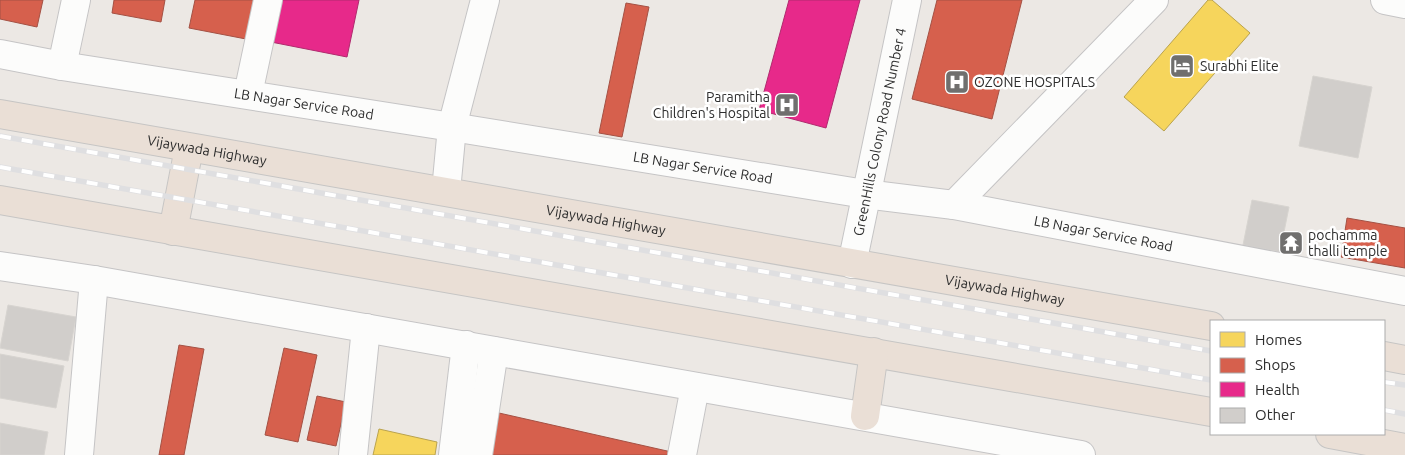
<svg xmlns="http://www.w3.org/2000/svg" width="1405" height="455" font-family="Ubuntu,sans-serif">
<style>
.homes{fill:#f6d55c;stroke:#baa34e}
.shops{fill:#d6604d;stroke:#a45144}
.health{fill:#e7298a;stroke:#b02a6e}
.building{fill:#d1cecb;stroke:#d7d4d0}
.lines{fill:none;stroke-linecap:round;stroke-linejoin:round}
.minor-casing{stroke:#c5c4c5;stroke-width:30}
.highway-casing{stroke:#c6c5c4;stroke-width:30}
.minor{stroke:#fcfcfb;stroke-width:28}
.highway{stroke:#eadfd6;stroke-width:28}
.rail-casing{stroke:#dfdfe1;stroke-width:5.5}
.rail{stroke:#fff;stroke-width:4;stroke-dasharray:11;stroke-linecap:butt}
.labels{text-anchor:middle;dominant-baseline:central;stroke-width:5;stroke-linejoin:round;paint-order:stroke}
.poi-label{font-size:14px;fill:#2e2e2e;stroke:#fff;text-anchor:start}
.street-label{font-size:14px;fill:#2e2e2e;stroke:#fff}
</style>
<rect width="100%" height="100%" fill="#ece8e4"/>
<g class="homes">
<path d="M 1208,0 L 1212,0 L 1250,33 L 1164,131 L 1124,97 Z"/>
<path d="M 379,429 L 437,442 L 435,455 L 373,455 Z"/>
</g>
<g class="shops">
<path d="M 0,0 L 43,0 L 37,27 L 0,19 Z"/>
<path d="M 114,0 L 165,0 L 161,22 L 112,13 Z"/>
<path d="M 195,0 L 254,0 L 246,39 L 189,28 Z"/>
<path d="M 937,0 L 1022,0 L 992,119 L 912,99 Z"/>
<path d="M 626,3 L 649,7 L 622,137 L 599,133 Z"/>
<path d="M 1347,218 L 1405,228 L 1405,268 L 1341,257 Z"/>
<path d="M 179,345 L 204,349 L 184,455 L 159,455 Z"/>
<path d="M 284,348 L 317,355 L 298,442 L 265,435 Z"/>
<path d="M 317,396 L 346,402 L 336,446 L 307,440 Z"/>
<path d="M 499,413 L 676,453 L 675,455 L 492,455 Z"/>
</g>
<g class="health">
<path d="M 279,0 L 359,0 L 347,57 L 271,42 Z"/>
<path d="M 789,0 L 860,0 L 826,128 L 759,110 Z"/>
</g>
<g class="building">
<path d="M 1313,76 L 1372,87 L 1358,158 L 1299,146 Z"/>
<path d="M 1252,200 L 1289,207 L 1280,252 L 1243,245 Z"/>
<path d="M 8,305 L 76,317 L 68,361 L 0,348 Z"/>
<path d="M 0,354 L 64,366 L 56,408 L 0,398 Z"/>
<path d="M 0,423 L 48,432 L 44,455 L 0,455 Z"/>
</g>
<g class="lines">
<defs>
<g id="minor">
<path d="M 1385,0 L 1405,4"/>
<path id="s1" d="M 0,54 L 62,66 L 452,127 L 865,194 L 954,205 L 1405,291"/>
<path d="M 62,66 L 76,0"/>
<path d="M 248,94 L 268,0"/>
<path d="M 446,191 L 452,127 L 485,0"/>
<path d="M 954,205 L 1154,0"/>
<path id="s2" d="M 852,264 L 907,0"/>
<path d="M 0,266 L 94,280 L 1081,455"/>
<path d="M 79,455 L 94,280"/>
<path d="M 353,455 L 366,328"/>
<path d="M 453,455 L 466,345"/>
<path d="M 478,455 L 494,351"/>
<path d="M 682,455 L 695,387"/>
</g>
<g id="highway">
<path id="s3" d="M 0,114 L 1211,326"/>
<path d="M 0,200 L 1211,412"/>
<path d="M 173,231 L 189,148"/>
<path d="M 1384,356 L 1405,360"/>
<path d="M 865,416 L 874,352"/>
<path d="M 1330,434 L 1405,448"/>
</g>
</defs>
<use href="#minor" class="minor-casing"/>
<use href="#highway" class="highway-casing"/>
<use href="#minor" class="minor"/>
<use href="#highway" class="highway"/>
<defs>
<g id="rail">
<path d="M 0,136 L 1211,351"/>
<path d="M 0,167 L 1211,380"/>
<path d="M 1384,382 L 1405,385"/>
<path d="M 1384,410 L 1405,414"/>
</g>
</defs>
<use href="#rail" class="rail-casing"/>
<use href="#rail" class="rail"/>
</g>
<defs>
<symbol id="hotel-square" viewBox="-11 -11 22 22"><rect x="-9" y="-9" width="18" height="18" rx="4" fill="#706f6e" stroke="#fff"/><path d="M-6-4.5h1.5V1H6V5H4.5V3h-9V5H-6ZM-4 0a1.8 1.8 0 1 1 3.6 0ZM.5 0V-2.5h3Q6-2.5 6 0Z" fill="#fff"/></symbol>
<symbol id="hospital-square" viewBox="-11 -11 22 22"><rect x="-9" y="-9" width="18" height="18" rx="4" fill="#706f6e" stroke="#fff"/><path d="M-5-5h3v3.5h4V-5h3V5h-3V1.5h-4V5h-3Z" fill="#fff"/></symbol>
<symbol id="temple-square" viewBox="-11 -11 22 22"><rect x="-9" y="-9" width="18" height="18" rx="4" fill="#706f6e" stroke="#fff"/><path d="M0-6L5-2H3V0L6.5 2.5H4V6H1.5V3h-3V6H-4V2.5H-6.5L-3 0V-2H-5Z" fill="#fff"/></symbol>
</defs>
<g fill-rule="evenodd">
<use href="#hotel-square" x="1168" y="52" width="28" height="28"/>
<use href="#hospital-square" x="943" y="68" width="28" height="28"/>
<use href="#hospital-square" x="773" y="91" width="28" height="28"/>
<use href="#temple-square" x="1277" y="229" width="28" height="28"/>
</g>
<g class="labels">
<g class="poi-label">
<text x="1200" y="66">Surabhi Elite</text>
<text x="974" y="82">OZONE HOSPITALS</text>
<text x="770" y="97" text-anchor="end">Paramitha<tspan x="770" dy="16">Children's Hospital</tspan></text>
<text x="1308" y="235">pochamma<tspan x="1308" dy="16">thalli temple</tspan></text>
</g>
<g class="street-label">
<text stroke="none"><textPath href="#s1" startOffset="308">LB Nagar Service Road</textPath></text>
<text stroke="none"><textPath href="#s2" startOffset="135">GreenHills Colony Road Number 4</textPath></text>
<text stroke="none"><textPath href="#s3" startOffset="210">Vijaywada Highway</textPath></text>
<text stroke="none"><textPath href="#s1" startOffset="712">LB Nagar Service Road</textPath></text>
<text stroke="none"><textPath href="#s3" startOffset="615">Vijaywada Highway</textPath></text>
<text stroke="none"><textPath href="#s1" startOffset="1118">LB Nagar Service Road</textPath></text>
<text stroke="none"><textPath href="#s3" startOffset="1020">Vijaywada Highway</textPath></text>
</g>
</g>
<rect x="1210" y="320" width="175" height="115" fill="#ffffff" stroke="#ababab"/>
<rect x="1220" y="332" width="25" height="15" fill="#f6d55c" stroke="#ababab"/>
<text x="1255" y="345" font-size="15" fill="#2e2e2e">Homes</text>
<rect x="1220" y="358" width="25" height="15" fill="#d6604d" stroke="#ababab"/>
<text x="1255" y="370" font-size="15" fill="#2e2e2e">Shops</text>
<rect x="1220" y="382" width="25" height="15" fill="#e7298a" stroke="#ababab"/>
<text x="1255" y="395" font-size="15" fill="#2e2e2e">Health</text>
<rect x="1220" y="408" width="25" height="15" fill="#d1cecb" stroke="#ababab"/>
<text x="1255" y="420" font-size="15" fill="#2e2e2e">Other</text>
</svg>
